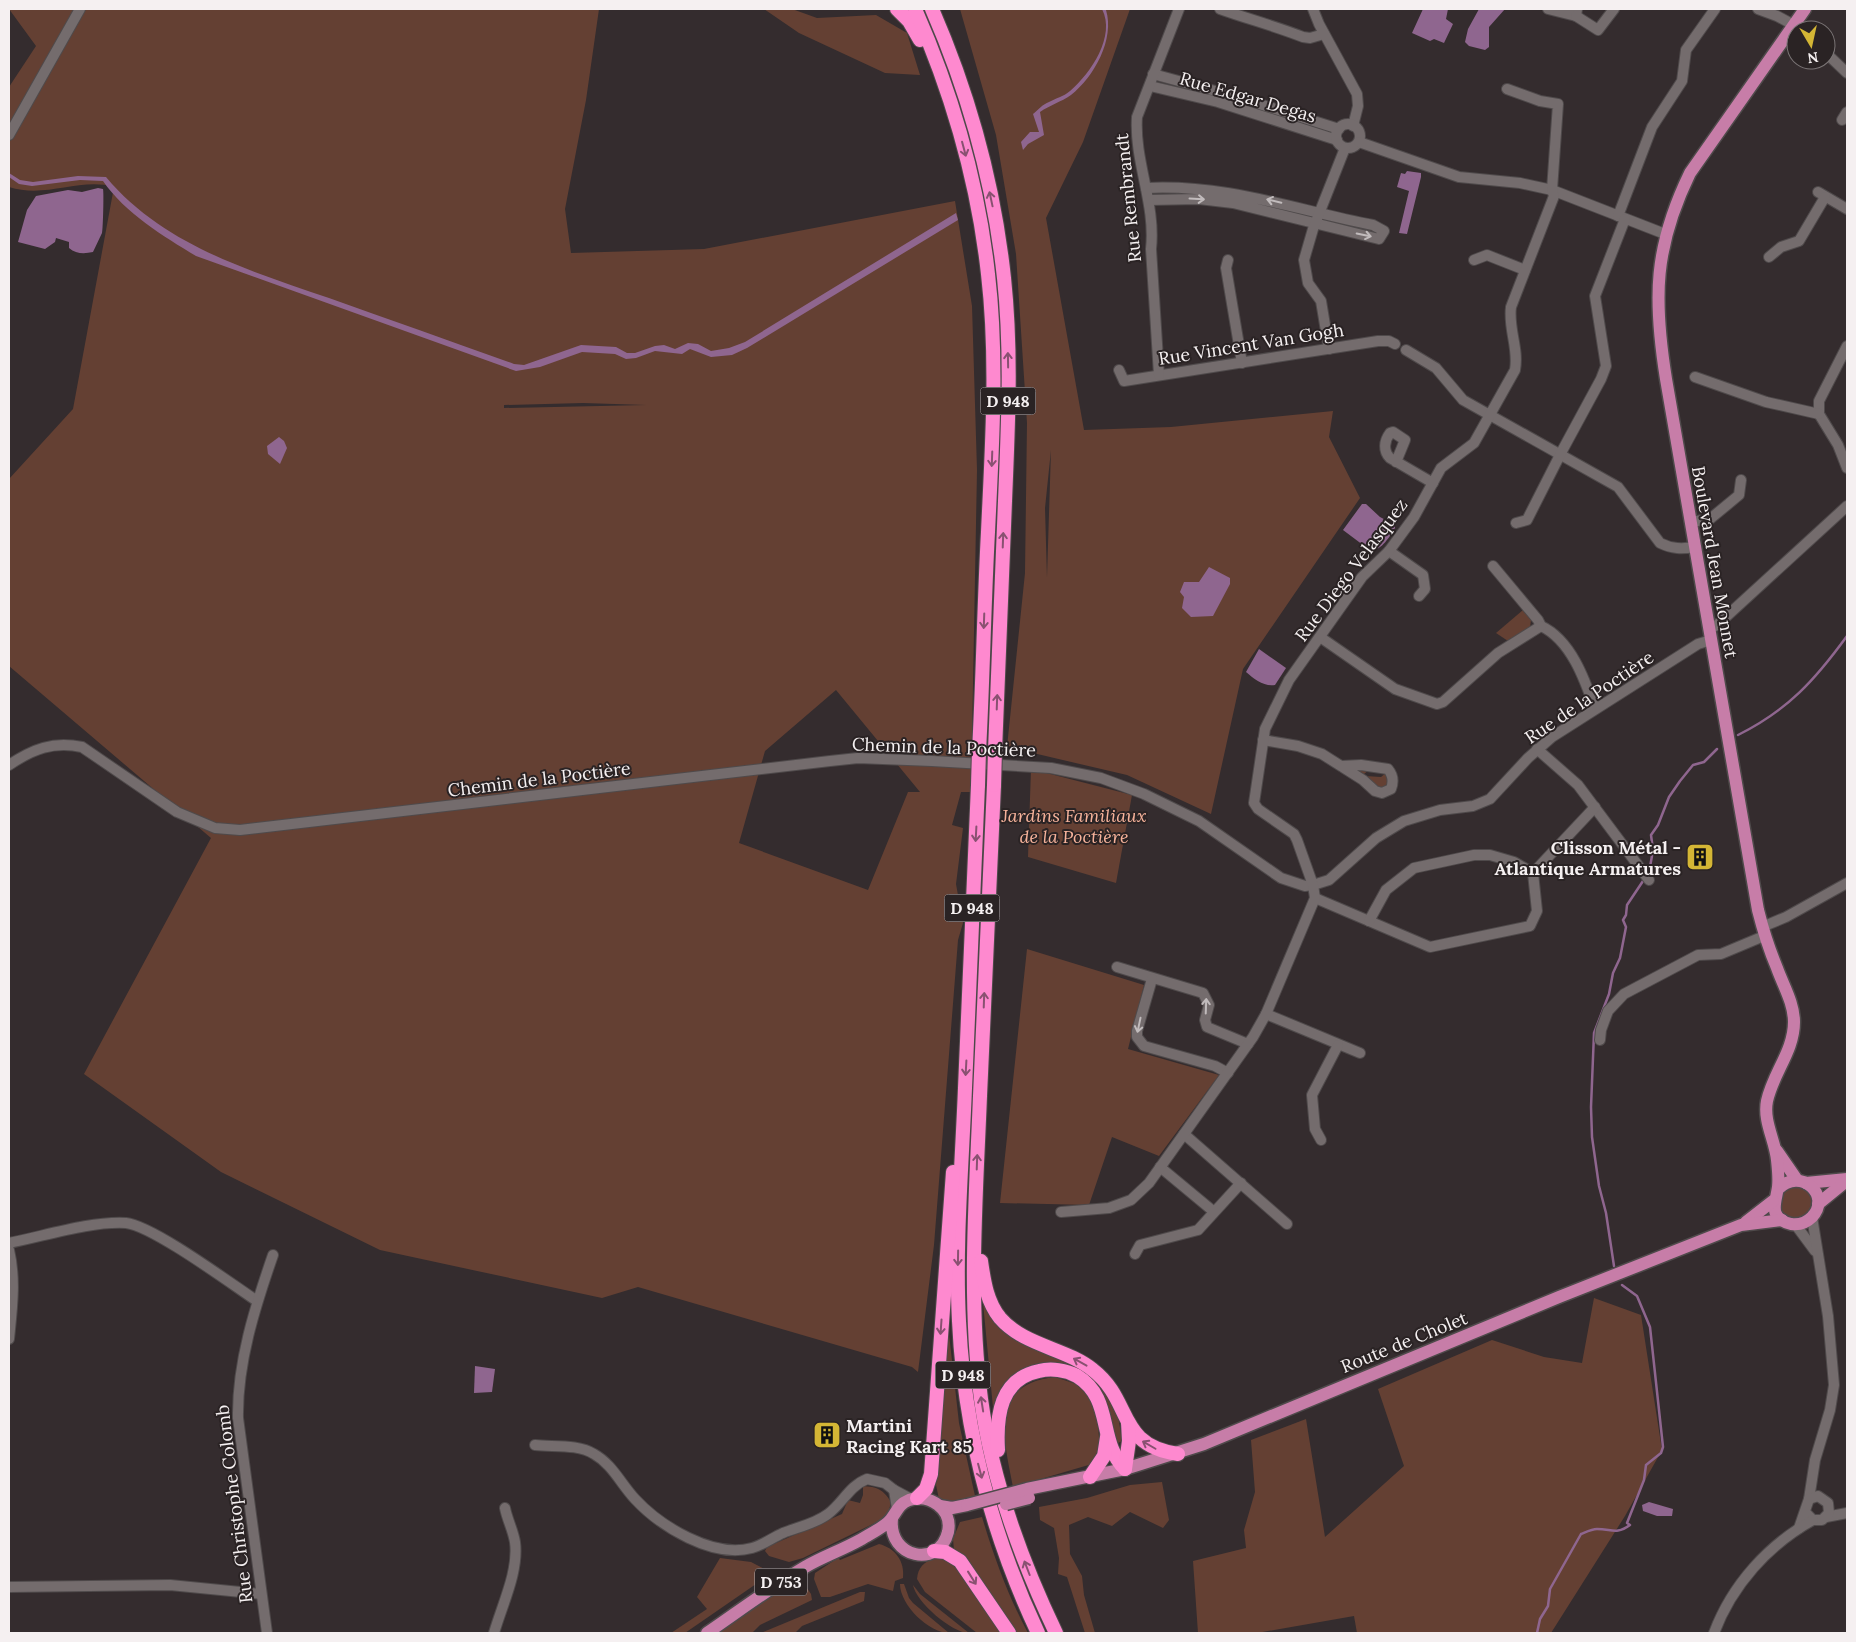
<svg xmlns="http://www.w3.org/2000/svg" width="1856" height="1642" font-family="Lora,serif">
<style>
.green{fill:#644033;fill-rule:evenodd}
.water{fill:#8f668f}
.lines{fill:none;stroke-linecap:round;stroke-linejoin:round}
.stream{stroke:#8f668f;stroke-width:2.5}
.minor-casing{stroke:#4f4a4b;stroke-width:12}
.major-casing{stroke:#4f4a4b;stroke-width:15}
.highway-casing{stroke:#4f4a4b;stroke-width:16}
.minor{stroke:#746c6d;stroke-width:10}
.major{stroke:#c77da8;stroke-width:12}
.highway{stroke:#fe89cf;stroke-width:14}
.major-bridge-casing{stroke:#4f4a4b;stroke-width:15;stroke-linecap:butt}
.highway-bridge-casing{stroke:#4f4a4b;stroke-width:16;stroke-linecap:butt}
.major-bridge{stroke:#c77da8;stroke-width:12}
.highway-bridge{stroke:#fe89cf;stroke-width:14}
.oneway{stroke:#895171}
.oneway2{stroke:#c1bbbc}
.labels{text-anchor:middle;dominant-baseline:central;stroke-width:4;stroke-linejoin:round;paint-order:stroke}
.shield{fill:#2a2324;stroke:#b8b2b4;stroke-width:1}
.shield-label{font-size:16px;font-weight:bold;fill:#f5f0f1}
.street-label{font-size:18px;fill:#f5f0f1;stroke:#2a2324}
.park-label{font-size:18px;font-style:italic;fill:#f7b39b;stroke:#2a2324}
.poi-label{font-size:18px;font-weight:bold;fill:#f5f0f1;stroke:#2a2324;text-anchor:end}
</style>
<rect width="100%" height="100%" fill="#342c2e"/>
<g class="green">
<path d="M 9,9 L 599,9 L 586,100 L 565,209 L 571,253 L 704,249 L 955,201 L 972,306 L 977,470 L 971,792 L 961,792 L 952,825 L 963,828 L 956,884 L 963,923 L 958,940 L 934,1245 L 918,1372 L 912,1367 L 638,1287 L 602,1298 L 380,1250 L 221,1172 L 84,1074 L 211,838 L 9,666 L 9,479 L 73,409 L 114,187 C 80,177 46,199 9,187 L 9,87 L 36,46 ZM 583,403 L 646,405 L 504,408 L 504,405 ZM 836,690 L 920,792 L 908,792 L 868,890 L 739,843 L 765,751 Z"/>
<path d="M 764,9 L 792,9 L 817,18 L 876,15 L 907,33 L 920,75 L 885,73 L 799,33 Z"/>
<path d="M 960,9 L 1130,9 L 1083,142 L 1046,218 L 1084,430 L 1171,427 L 1333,411 L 1329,437 L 1360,498 L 1243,669 L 1211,814 L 1127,775 L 1007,747 L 1025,573 L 1027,423 L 1016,254 L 996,135 ZM 1051,450 L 1047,577 L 1047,578 L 1045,508 Z"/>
<path d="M 1523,610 L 1531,620 L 1530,627 L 1508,641 L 1496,633 Z"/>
<path d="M 1031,769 L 1132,795 L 1116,883 L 1028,857 Z"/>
<path d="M 1358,769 L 1369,770 L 1364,774 L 1365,776 L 1381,777 L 1386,773 L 1388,785 L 1380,789 L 1357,771 Z"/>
<path d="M 1027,949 L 1144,985 L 1128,1049 L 1219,1075 L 1159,1156 L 1112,1137 L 1089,1205 L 1000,1203 Z"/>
<path d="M 1791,1185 L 1807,1188 L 1814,1204 L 1806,1218 L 1788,1219 L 1779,1210 L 1778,1198 Z"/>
<path d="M 982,1292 L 993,1316 L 1074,1364 L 1097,1381 L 1118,1415 L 1122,1441 L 1118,1443 L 1116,1441 L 1105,1398 L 1095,1384 L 1035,1368 L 994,1418 Z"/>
<path d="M 1594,1298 L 1641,1315 L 1662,1450 L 1625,1516 L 1551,1633 L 1357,1633 L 1354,1616 L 1257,1633 L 1198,1633 L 1193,1561 L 1246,1548 L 1244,1530 L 1255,1492 L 1251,1440 L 1306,1419 L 1325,1537 L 1404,1466 L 1378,1389 L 1492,1340 L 1544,1357 L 1582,1363 Z"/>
<path d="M 948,1325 L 959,1423 L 975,1496 L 949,1504 L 939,1499 L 936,1485 Z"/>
<path d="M 1055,1377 L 1076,1384 L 1089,1396 L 1097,1416 L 1100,1448 L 1092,1464 L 1013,1487 C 1004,1440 988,1384 1055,1377 Z"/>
<path d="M 1162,1482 L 1169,1520 L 1163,1528 L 1130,1512 L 1112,1526 L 1088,1517 L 1069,1525 L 1070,1554 L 1082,1576 L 1084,1595 L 1095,1633 L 1085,1633 L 1067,1577 L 1058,1574 L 1059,1558 L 1054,1528 L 1040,1520 L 1039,1507 L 1087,1498 L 1130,1485 Z"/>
<path d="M 863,1486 C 877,1487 883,1489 891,1502 L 888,1514 L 879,1521 L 803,1558 L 789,1562 L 769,1556 L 765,1551 L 767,1547 L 842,1514 L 848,1500 L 860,1503 L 863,1495 Z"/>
<path d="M 982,1517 C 994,1557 1008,1596 1028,1633 L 1015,1633 L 954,1550 L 953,1539 L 960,1522 Z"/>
<path d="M 879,1544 C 895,1548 905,1561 903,1578 L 895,1581 L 893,1591 L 868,1584 L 830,1597 L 821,1597 L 814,1579 L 815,1573 L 838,1558 L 840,1560 Z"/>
<path d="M 720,1558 L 751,1562 L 772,1573 L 685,1633 L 671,1633 L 707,1609 L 697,1597 Z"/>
<path d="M 935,1558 L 944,1558 L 953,1564 L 1001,1633 L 977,1633 L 925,1592 L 917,1579 C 918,1567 924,1562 935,1558 Z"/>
<path d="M 798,1581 L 802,1581 L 811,1594 L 812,1600 L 760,1625 L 752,1633 L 719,1633 C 743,1615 769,1592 798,1581 Z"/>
<path d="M 900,1584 L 904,1584 L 909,1598 L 913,1603 L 949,1633 C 929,1633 900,1605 900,1584 Z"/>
<path d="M 913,1585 L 920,1594 L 969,1633 C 952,1633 916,1602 913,1585 Z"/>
<path d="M 860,1592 L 865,1592 L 864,1601 L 802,1626 L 795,1633 L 761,1633 Z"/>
</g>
<g class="water">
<path d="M 1102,9 L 1106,10 C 1115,39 1094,77 1071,95 C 1061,102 1050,105 1040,112 L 1044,135 L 1028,144 L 1023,150 L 1021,142 L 1030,132 L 1039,132 L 1033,114 C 1038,110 1043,104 1049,102 C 1056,98 1063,97 1070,91 C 1091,73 1116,36 1102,9 Z"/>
<path d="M 1423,9 L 1448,9 L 1446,19 L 1453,24 L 1444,43 L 1434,39 L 1430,41 L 1412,33 Z"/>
<path d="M 1479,9 L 1505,9 L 1489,27 L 1489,47 L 1485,50 L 1469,46 L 1465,42 L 1468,29 Z"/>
<path d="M 1407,171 L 1421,173 L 1421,177 L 1407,234 L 1399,233 L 1409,191 L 1397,187 L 1401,173 L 1405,174 Z"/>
<path d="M 9,173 L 20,180 L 33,182 L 78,176 L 106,177 C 163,245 248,270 329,298 C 391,320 453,342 514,364 L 524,365 L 581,345 L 616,347 L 627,353 L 635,353 L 655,346 L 664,345 L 675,349 L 688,343 L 698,344 L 711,351 L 729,348 L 745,342 L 956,213 L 958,220 L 747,348 L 732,355 L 711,357 L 690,349 L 682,354 L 655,351 L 636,358 L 626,359 L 615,354 L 582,352 L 540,367 L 516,371 L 196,256 C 163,236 125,213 103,181 L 80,180 L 32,186 L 19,184 L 9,177 Z"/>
<path d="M 98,188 L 103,189 C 104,192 103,231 102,233 C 99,239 96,246 93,252 C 84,254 76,254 69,248 L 69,242 L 56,238 L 55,242 L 45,249 L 18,242 L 27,210 L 36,196 L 68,190 L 82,192 Z"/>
<path d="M 279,437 L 284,441 L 287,448 L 280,464 L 268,454 L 267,446 Z"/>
<path d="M 1362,504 L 1366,504 L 1380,517 L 1395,525 L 1395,528 C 1390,536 1382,550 1371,551 L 1343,530 Z"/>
<path d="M 1209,567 L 1230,578 L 1230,584 L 1213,616 L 1191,617 L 1182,608 L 1184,597 L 1180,592 L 1184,582 L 1199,582 Z"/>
<path d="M 1259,649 L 1286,668 L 1275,685 C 1264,687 1254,679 1246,672 Z"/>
<path d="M 475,1366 L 495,1369 L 492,1392 L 474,1393 Z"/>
<path d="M 1649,1502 L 1673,1509 L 1672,1516 L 1657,1516 L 1643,1511 L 1642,1505 Z"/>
</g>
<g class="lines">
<g class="stream">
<path d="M 1738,735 C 1788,710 1815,680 1847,636"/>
<path d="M 1650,867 L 1653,850 L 1651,835 L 1658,825 L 1669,797 L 1680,781 L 1693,765 L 1704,762 L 1717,749"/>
<path d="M 1614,1266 L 1606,1213 L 1599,1186 L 1592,1137 L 1591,1107 L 1594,1033 L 1609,994 L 1613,973 L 1620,958 L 1626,927 L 1623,920 L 1626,915 L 1627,905 L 1643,881"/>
<path d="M 1537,1633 L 1540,1619 L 1548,1606 L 1550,1589 L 1581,1534 C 1586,1532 1592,1529 1597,1529 C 1612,1529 1616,1535 1630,1525 L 1627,1523 L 1644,1480 L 1646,1465 L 1661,1453 L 1663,1447 L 1650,1327 L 1637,1296 L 1622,1285"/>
</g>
<defs>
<g id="minor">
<path d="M 1220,9 C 1248,19 1275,26 1303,37 L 1310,38 L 1324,34"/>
<path d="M 1313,9 L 1319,24 L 1357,94 L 1358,106 L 1353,126"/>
<path d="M 1548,9 L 1576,16 L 1577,9"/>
<path d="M 1758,9 L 1777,16 L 1803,30"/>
<path d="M 1576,16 L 1598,30 L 1614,9"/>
<path d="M 1826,53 L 1847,73"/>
<path d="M 1153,74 L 1237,97 L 1339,129"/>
<path d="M 1150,86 L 1218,102 L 1337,140"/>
<path d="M 1842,120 L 1847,112"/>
<circle cx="1348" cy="136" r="12"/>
<path d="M 9,135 L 80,9"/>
<path d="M 1359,142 L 1459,177 L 1520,183 L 1552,190 L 1665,234"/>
<path d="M 1146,188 C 1228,184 1295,210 1373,225 L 1384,231 L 1379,239 L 1233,203 L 1199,199 L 1149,200"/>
<path d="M 1818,192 L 1847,209"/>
<path d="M 1618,216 L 1652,127 L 1682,81 L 1686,50 L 1715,9"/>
<path d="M 1769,257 L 1781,247 L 1799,241 L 1825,197"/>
<path d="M 1228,260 L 1226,268 L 1242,363"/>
<path d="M 1474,260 L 1487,255 L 1525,270"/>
<path d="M 1847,346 L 1819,401 L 1819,414 L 1838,445 L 1847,468"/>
<path d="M 1329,349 L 1321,301 L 1308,283 L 1304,260 L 1313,229 L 1345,148"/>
<path d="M 1406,350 L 1436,368 L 1463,400 L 1618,487 L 1660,543 C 1672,549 1682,549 1695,547"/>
<path d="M 1119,370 L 1124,381 L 1378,341 L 1389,341 L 1395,344"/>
<path d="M 1159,375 L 1151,249 C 1156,204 1134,161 1137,117 L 1179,9"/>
<path d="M 1695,377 L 1766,402 L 1819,414"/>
<path d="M 1396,462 L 1405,440 L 1393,432 L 1390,433 C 1384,441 1383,451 1390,458 L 1433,483"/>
<path d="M 1691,522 L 1710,519 L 1739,495 L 1741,480"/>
<path d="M 1516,523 L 1527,520 L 1562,451 L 1601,379 L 1606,366 L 1595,296 L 1625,219"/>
<path d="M 1389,551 L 1423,575 L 1425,589 L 1419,596"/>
<path d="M 1493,566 L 1538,620 L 1541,626 C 1571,640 1585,680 1595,709"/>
<path d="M 1709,629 L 1717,625 L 1847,506"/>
<path d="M 1320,637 L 1395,689 L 1437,704 L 1443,702 L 1498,653 L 1541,626"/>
<path d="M 1263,740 L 1298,746 L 1322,754 L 1363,780 L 1375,791 L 1382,793 L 1391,789 C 1394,781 1393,775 1388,769 L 1361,765 L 1341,766"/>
<path d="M 1537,749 L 1578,785 L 1649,880"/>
<path d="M 9,765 C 33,749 53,741 82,747 L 177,812 L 215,828 L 240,830 L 830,761 L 858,758 L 932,761 L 1051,768 L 1101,778 L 1144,794 L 1199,821 L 1281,878 L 1305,886 L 1313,885 L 1329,880 L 1376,838 L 1404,821 L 1440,810 L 1473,806 L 1490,799 L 1528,758 L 1552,737 L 1698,644 L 1711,640"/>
<path d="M 1315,898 L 1430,947 L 1530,926 L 1537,911 L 1533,873 L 1595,807"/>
<path d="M 1369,921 L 1386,890 L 1414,868 L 1474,855 L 1490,855 L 1514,862 L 1533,873"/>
<path d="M 1762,927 L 1786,917 L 1847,883"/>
<path d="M 1117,967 L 1203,993 L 1209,1005 L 1205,1020 L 1207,1027 L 1248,1044"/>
<path d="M 1152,979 L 1137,1031 L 1137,1037 L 1144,1046 L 1215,1066 L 1228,1073"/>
<path d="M 1266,1014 L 1360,1053"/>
<path d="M 1600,1040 L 1601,1030 L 1608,1011 L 1624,994 L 1698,955 L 1721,954 L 1764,936"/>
<path d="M 1184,1134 L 1287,1224"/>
<path d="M 1321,1140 L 1315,1129 L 1312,1095 L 1338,1045"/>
<path d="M 1160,1167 L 1213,1211"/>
<path d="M 1061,1212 L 1109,1208 L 1131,1200 L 1149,1183 L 1253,1037 L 1266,1014 L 1315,898 L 1313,885 L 1297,840 L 1294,834 L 1258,809 L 1254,803 L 1265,729 L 1289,680 L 1362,577 L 1389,551 L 1414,517 L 1441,468 L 1474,443 L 1515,370 C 1519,348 1508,329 1511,307 L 1554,196 L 1552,190 L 1558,104 L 1540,101 L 1507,89"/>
<path d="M 1795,1224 L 1815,1251"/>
<path d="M 9,1243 C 45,1236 90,1221 126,1223 C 153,1226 230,1283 257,1301"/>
<path d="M 9,1250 C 16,1280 12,1309 9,1339"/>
<path d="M 1135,1254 L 1140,1245 L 1198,1230 L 1241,1183"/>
<path d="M 535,1445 C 554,1447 578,1444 594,1454 C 612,1464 621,1484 635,1499 C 660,1526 713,1559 752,1548 C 763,1545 772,1538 783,1533 C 798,1527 815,1524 828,1514 C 843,1503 849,1486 867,1479 L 885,1483 L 894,1490"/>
<path d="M 1809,1499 L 1815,1460 L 1830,1410 L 1834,1385 L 1828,1316 L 1812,1217"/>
<path d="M 897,1509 L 894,1490 L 911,1499"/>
<path d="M 1826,1517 L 1847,1513"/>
<path d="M 1799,1528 L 1809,1499 L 1818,1496 L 1828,1503 L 1829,1513 L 1822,1520 L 1813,1520 L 1806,1513"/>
<path d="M 9,1587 L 170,1585 L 261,1594"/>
<path d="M 267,1633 L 238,1418 C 237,1363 255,1307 273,1255"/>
<path d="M 494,1633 C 502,1605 519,1571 515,1542 C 513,1530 507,1519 505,1508"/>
<path d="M 1714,1633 C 1732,1585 1768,1545 1813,1520"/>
</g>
<g id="major">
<path d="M 1777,1151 L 1797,1180"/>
<path d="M 1806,1183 L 1847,1179"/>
<path d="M 1778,1189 C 1801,1166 1832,1196 1812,1217 C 1806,1223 1798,1225 1791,1224 C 1767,1218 1776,1202 1778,1187 C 1779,1179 1778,1169 1777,1160 C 1775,1140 1763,1121 1767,1101 C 1773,1073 1794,1051 1794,1022 C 1794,1003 1783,985 1777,968 C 1769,949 1763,930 1758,910 L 1666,379 C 1653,298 1654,247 1690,173 L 1805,9"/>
<path d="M 1818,1204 L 1845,1182"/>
<path d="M 1746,1222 L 1773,1201"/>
<path d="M 1027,1489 L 1125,1469 L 1204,1444 L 1559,1297 L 1741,1225 L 1782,1220"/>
<path d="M 940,1506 L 952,1508 L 967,1505"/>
<path d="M 707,1633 C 739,1611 771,1587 805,1567 C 822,1557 842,1550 860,1540 C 868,1535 885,1527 891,1519 C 897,1511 899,1504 909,1500 C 929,1493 953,1509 948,1532 C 939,1569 888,1558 892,1519"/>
</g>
<g id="highway">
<path d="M 897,9 L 909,21 L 920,40"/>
<path d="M 915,9 C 952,93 978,183 988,274 C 998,360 992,446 988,532 C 984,605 983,678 979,751"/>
<path d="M 932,9 C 969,94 994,185 1004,278 C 1012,353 1008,427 1005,501 C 1002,585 998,668 995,751"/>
<path d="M 978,785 C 973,886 970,987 965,1088 C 962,1165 955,1244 959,1321 C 964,1429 992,1535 1038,1633"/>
<path d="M 994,785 C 989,888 985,992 980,1096 C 976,1197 968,1298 981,1399 C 992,1480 1021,1560 1056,1633"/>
<path d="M 981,1261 C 984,1282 987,1302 1000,1318 C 1024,1346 1066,1348 1093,1370 C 1133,1401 1116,1445 1178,1454"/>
<path d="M 998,1450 C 996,1416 1000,1379 1039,1371 C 1051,1368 1066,1370 1077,1376 C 1114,1399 1097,1441 1125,1469"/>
<path d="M 1125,1469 L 1129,1441 L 1128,1422"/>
<path d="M 1090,1477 L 1104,1456 L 1107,1437"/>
<path d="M 917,1498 L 926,1489 L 931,1474 L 953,1172"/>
<path d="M 934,1551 L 945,1552 L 960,1561 L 1009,1633"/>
</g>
</defs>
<use href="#minor" class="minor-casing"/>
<use href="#major" class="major-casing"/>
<use href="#highway" class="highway-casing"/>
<use href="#minor" class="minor"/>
<use href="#major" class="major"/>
<use href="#highway" class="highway"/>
<defs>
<g id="major-bridge">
<path d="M 1006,1504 L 1029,1498"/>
<path d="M 967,1505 L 1027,1489"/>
</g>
<g id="highway-bridge">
<path d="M 978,785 L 979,751"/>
<path d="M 994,785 L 995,751"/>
</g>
</defs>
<use href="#major-bridge" class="major-bridge-casing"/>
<use href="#highway-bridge" class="highway-bridge-casing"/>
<use href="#major-bridge" class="major-bridge"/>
<use href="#highway-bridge" class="highway-bridge"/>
</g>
<defs><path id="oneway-shaft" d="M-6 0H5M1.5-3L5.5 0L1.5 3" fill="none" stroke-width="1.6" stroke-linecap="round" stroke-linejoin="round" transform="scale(1.25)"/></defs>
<g class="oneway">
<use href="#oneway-shaft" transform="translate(964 149) rotate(75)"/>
<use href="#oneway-shaft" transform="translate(991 199) rotate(-102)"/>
<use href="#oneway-shaft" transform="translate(1008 360) rotate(-91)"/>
<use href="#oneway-shaft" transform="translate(992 459) rotate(92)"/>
<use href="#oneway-shaft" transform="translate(1003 540) rotate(-88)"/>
<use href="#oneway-shaft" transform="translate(984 621) rotate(92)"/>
<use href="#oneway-shaft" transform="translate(997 702) rotate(-88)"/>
<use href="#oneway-shaft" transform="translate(976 834) rotate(93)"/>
<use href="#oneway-shaft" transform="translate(984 1000) rotate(-88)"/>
<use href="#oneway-shaft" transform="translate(966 1068) rotate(93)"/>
<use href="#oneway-shaft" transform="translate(977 1162) rotate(-88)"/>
<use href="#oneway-shaft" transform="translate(958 1258) rotate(91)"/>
<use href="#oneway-shaft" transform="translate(941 1327) rotate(94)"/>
<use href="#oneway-shaft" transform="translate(1080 1362) rotate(-151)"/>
<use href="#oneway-shaft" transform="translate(982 1404) rotate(-99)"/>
<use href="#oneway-shaft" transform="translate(1149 1445) rotate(-150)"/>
<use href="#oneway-shaft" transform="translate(980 1471) rotate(75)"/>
<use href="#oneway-shaft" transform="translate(1027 1568) rotate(-111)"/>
<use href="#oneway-shaft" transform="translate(972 1578) rotate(58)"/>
</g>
<g class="oneway2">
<use href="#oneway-shaft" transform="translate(1197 199) rotate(3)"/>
<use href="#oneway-shaft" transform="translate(1274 201) rotate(-167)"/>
<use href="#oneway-shaft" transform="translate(1364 235) rotate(12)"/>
<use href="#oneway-shaft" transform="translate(1206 1006) rotate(-88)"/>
<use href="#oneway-shaft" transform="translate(1139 1025) rotate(102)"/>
</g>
<defs>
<symbol id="building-square" viewBox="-11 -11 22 22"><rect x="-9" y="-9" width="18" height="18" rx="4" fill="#d4b635" stroke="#2a2324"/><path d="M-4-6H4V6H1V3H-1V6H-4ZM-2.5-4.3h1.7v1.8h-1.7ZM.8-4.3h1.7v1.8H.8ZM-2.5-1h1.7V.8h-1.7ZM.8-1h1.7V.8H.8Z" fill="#111"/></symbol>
</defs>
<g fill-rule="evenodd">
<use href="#building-square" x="1684" y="841" width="32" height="32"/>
<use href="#building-square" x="811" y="1419" width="32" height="32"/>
</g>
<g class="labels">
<g class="shield">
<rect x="980.5" y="387.5" width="55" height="27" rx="4"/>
<rect x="944.5" y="894.5" width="55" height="27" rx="4"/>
<rect x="935.5" y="1361.5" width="55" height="27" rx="4"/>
<rect x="755" y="1568.5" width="52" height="27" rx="4"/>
</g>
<g class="shield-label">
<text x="1008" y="401">D 948</text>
<text x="972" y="908">D 948</text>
<text x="963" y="1375">D 948</text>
<text x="781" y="1582">D 753</text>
</g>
<g class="street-label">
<text transform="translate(1248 97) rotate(16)">Rue Edgar Degas</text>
<text transform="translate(1128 198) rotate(-96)">Rue Rembrandt</text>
<text transform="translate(1251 344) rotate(-9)">Rue Vincent Van Gogh</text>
<text transform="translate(1715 562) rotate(80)">Boulevard Jean Monnet</text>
<text transform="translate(1351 570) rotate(-53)">Rue Diego Velasquez</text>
<text transform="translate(1589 697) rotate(-34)">Rue de la Poctière</text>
<text transform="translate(944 747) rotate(2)">Chemin de la Poctière</text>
<text transform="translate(539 779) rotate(-7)">Chemin de la Poctière</text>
<text transform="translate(1404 1342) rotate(-22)">Route de Cholet</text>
<text transform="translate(234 1504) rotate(-97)">Rue Christophe Colomb</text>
</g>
<g class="park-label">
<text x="1074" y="815">Jardins Familiaux<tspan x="1074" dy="21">de la Poctière</tspan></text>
</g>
<g class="poi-label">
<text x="1681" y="847">Clisson Métal -<tspan x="1681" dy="21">Atlantique Armatures</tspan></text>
<text x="846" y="1425" text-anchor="start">Martini<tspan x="846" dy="21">Racing Kart 85</tspan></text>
</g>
</g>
<rect width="1856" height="1642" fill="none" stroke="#f5f0f1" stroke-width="20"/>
<g transform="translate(1811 45) rotate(171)"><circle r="24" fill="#2a2324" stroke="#7b7576"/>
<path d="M0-4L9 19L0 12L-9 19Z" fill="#d4b635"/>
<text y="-8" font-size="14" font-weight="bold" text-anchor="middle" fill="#f5f0f1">N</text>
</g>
</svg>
